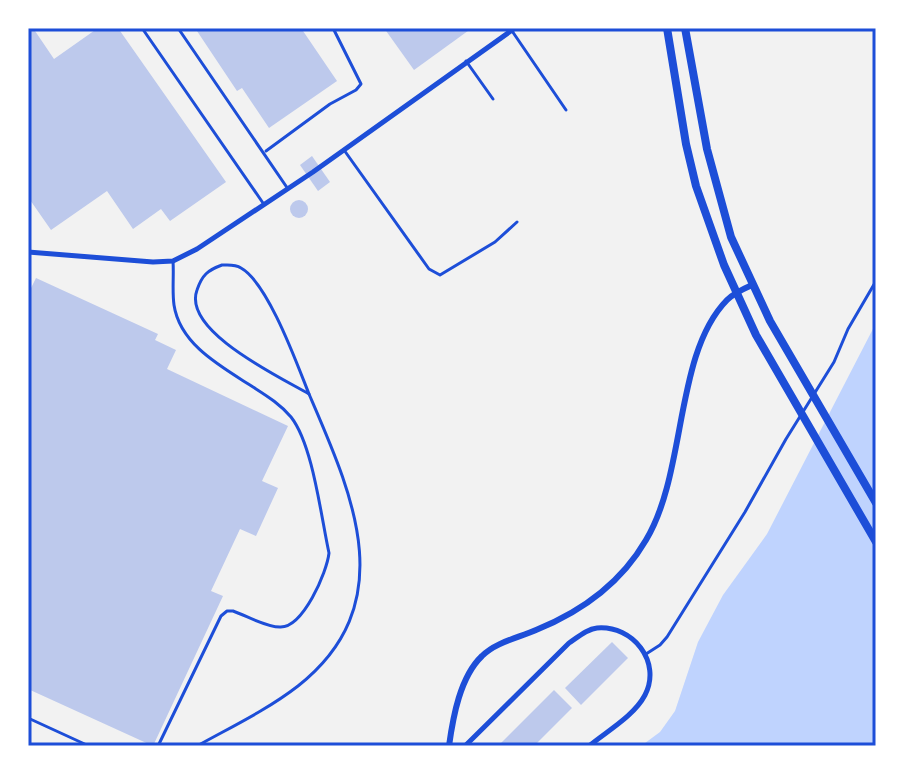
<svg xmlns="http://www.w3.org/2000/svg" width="904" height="774" font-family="Lato,sans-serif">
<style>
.water{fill:#bfd3fe}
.building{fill:#bdc9ec}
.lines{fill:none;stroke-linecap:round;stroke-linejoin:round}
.service{stroke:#1d4ed8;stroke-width:3}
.minor{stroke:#1d4ed8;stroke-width:5}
.tertiary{stroke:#1d4ed8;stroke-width:6}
.primary{stroke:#1d4ed8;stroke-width:8}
.neatline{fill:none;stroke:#1d4ed8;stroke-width:3}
</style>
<rect width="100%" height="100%" fill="#f2f2f2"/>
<path class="water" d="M 876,323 L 876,746 L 641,746 L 660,732 L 675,711 L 698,642 L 723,595 L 767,534 Z"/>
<g class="building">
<path d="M 28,28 L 33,28 L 54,59 L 98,28 L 118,28 L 226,182 L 170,221 L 161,209 L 133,229 L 107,191 L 51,230 L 28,197 Z"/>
<path d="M 195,28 L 301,28 L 337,81 L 269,128 L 242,88 L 237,91 Z"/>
<path d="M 384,28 L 472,28 L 414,70 Z"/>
<path d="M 312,156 L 330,182 L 318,191 L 300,165 Z"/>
<circle cx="299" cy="209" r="9"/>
<path d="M 36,278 L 158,334 L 155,340 L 176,350 L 167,369 L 288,426 L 262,481 L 278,488 L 256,536 L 240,529 L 211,591 L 223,596 L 153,746 L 28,689 L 28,286 L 31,288 Z"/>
<path d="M 612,642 L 628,658 L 581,705 L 565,688 Z"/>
<path d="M 554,690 L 572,708 L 534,746 L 498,746 Z"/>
</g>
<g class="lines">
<g class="service">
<path d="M 142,28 L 263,203"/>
<path d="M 178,28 L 288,189"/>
<path d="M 510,28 L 566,110"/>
<path d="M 60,29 L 61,28"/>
<path d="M 466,61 L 493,99"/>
<path d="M 344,150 L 429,269 L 440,275 L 495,242 L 517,222"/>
<path d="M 266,151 L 330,104 L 356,90 L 361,84 L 333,28"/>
<path d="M 222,265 C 229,265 235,264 241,268 C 268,283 297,364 309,394 C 280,377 182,331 197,290 C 202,275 208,270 222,265 Z"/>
<path d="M 646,654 L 660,645 L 667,637 L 745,512 L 786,439 L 834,362 L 848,329 L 876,281"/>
<path d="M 28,718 L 89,746"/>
<path d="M 158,746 L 221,616 L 227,611 L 233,611 C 247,616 266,627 280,627 C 303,628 327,572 329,553 C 321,517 313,445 291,417 C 280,404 267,396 253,387 C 222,367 180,345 174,305 C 172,291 174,275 173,261"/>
<path d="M 197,746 C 231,727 267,710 298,686 C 403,603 352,494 309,394"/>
</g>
<g class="minor">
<path d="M 28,252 L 153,262 L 173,261 L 197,249 L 313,172 L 515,28"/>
<path d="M 465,746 L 569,643 C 578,637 587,629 597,628 C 633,625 662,662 645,695 C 634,716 607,731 589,746"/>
</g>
<path class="tertiary" d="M 449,746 C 453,717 460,677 482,656 C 496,642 518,638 536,630 C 583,611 621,583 646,540 C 687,472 674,354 727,300 C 734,293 743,289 752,285"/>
<g class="primary">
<path d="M 667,28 L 686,144 L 696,186 L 724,265 L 756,335 L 876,542"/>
<path d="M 685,28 L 707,149 L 731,237 L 770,321 L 876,503"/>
</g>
</g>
<rect width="904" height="774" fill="none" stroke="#ffffff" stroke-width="60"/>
<rect x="30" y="30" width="844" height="714" class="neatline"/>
</svg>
